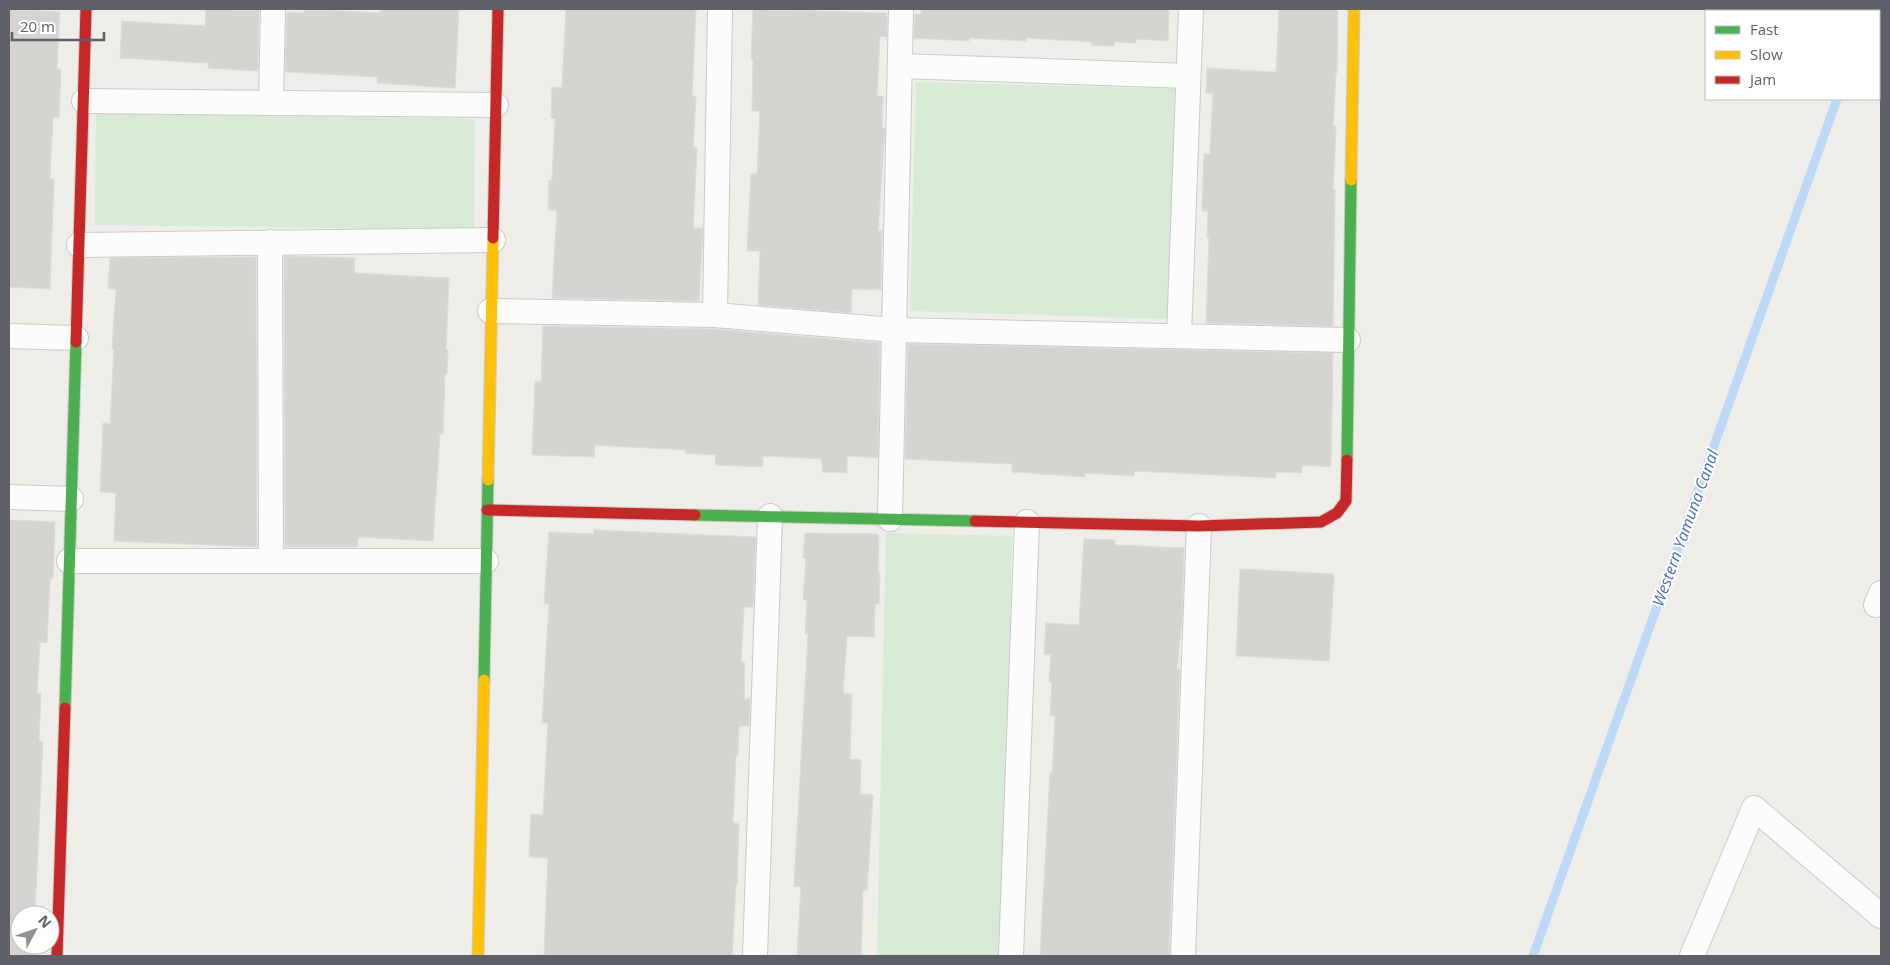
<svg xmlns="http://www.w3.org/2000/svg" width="1890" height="965" font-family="'Open Sans',sans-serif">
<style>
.green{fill:#d6ead6}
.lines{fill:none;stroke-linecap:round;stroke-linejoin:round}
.stream{stroke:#bdd9f8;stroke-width:9}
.building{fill:#d5d4d1;stroke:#dddcd8}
.street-casing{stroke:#cacac9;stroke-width:26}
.fast-casing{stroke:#cbcbca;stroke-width:13}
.slow-casing{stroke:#cbcbca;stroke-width:13}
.jam-casing{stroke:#cbcbca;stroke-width:13}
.street{stroke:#fcfcfc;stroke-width:24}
.fast{stroke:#4caf50;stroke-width:11}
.slow{stroke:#ffc107;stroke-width:11}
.jam{stroke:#c62828;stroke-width:11}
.labels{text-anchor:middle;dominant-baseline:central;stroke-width:4;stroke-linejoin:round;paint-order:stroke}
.water-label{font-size:16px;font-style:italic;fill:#4473bc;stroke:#fff}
</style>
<rect width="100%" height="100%" fill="#eeede8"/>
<g class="green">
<path d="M 916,82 L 1175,89 L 1169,319 L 910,311 Z"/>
<path d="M 96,113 L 475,119 L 474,230 L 95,225 Z"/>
<path d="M 886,533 L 1012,536 L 1003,956 L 877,956 Z"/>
</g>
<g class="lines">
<g class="stream">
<path d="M 1868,11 L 1869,9"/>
<path d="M 1533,956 L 1837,99"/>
</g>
</g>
<g class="building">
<path d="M 9,9 L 60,12 L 57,69 L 61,69 L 59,117 L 53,117 L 50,179 L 54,179 L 50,289 L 9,287 Z"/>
<path d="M 206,9 L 259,10 L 258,71 L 208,68 L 209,63 L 120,58 L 122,21 L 205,26 Z"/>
<path d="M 305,9 L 380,13 L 381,9 L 459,9 L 455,88 L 377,83 L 378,77 L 285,72 L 287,12 L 304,13 Z"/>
<path d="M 566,9 L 696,9 L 692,96 L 696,96 L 693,147 L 697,148 L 693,228 L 703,228 L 699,301 L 552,298 L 557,210 L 548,210 L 549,180 L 552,180 L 555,119 L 551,118 L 552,87 L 562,88 Z"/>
<path d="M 753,9 L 887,13 L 887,37 L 880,36 L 877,96 L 883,96 L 882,128 L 885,129 L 878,231 L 882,231 L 881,290 L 852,289 L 851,313 L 758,305 L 760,251 L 747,251 L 751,174 L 757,174 L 760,111 L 752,111 L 753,59 L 751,59 Z"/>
<path d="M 921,9 L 1169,9 L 1168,41 L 1136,39 L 1136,43 L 1115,42 L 1114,46 L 1091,45 L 1092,42 L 1026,38 L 1026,41 L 969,38 L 969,41 L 914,38 L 915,14 L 921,14 Z"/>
<path d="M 1279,9 L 1338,9 L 1337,73 L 1336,73 L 1333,127 L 1336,127 L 1333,190 L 1335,190 L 1333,326 L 1206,323 L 1209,238 L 1207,238 L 1208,211 L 1202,211 L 1204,154 L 1210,154 L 1213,93 L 1206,93 L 1207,68 L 1276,72 Z"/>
<path d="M 284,256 L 355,258 L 354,273 L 449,278 L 446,350 L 448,350 L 447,374 L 445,374 L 443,434 L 440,434 L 433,541 L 358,537 L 358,547 L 285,547 Z"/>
<path d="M 256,257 L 257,547 L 114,541 L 116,493 L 100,492 L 103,423 L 110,423 L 114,349 L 112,349 L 116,289 L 108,288 L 110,258 Z"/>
<path d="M 543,326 L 714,329 L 880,343 L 878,458 L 847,456 L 847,473 L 822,472 L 822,459 L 763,456 L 763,467 L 715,465 L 716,455 L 685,453 L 685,450 L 595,445 L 594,457 L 532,455 L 535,381 L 541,382 Z"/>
<path d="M 908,344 L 1333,353 L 1331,467 L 1302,465 L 1302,473 L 1276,472 L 1276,478 L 1135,471 L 1134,476 L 1085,473 L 1085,477 L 1012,472 L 1012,464 L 905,459 Z"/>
<path d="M 9,520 L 55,522 L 53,579 L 50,579 L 47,643 L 40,642 L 37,693 L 41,693 L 39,741 L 43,741 L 35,912 L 37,913 L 37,915 L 20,915 L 20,945 L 35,945 L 34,956 L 9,956 Z"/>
<path d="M 594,530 L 756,537 L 753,607 L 744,607 L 741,663 L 745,663 L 744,699 L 750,699 L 749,726 L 739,726 L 738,755 L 736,755 L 733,823 L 739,824 L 737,885 L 736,884 L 732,956 L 544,956 L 548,858 L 529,857 L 531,814 L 543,815 L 548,723 L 542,723 L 549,604 L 544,604 L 549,532 L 594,534 Z"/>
<path d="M 805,533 L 879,534 L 878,573 L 880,573 L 879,604 L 875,604 L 874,637 L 847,636 L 843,693 L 852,694 L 850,759 L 861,760 L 860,794 L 873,795 L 867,891 L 863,890 L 861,956 L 797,956 L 801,887 L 794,886 L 808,634 L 805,634 L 807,600 L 803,600 L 806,559 L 803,558 Z"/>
<path d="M 1084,539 L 1115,540 L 1115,545 L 1184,548 L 1182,620 L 1177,669 L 1180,669 L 1169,956 L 1040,956 L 1050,773 L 1052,773 L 1055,716 L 1050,716 L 1052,682 L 1049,682 L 1051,655 L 1044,655 L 1046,623 L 1079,625 Z"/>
<path d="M 1240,569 L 1334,574 L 1329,661 L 1236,656 Z"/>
</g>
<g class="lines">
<defs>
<g id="street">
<path d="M 900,66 L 1188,76"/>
<path d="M 84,101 L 496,105"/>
<path d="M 271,103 L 273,9"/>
<path d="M 270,242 L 271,561"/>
<path d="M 79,245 L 493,240"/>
<path d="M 490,311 L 715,315 L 894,330 L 1348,340"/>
<path d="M 715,315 L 720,9"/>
<path d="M 9,336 L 76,338"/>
<path d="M 1179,336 L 1191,9"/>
<path d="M 9,497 L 71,499"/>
<path d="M 890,519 L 901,9"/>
<path d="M 69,561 L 486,561"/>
<path d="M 1876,605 L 1881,593"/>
<path d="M 755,956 L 770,516"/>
<path d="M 1011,956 L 1027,522"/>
<path d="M 1183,956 L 1199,526"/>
<path d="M 1692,956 L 1754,808 L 1881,916"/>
</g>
<g id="fast">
<path d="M 1347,460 L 1351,180"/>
<path d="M 695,515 L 975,521"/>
<path d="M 484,680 L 488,480"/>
<path d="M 65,708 L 76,342"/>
</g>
<g id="slow">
<path d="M 1351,180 L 1354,9"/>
<path d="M 488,480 L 493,238"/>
<path d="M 478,956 L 484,680"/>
</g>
<g id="jam">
<path d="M 493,238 L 498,9"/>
<path d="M 76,342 L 86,9"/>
<path d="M 487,510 L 695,515"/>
<path d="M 975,521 L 1199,526 L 1321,522 L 1337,513 L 1346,501 L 1347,460"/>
<path d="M 57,956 L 65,708"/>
</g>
</defs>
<use href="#street" class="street-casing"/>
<use href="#fast" class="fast-casing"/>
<use href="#slow" class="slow-casing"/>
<use href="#jam" class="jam-casing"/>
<use href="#street" class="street"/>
<use href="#fast" class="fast"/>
<use href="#slow" class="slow"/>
<use href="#jam" class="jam"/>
</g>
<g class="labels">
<g class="water-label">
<text transform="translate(1685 528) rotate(-70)">Western Yamuna Canal</text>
</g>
</g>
<rect width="1890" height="965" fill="none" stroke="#5e6167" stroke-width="20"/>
<rect x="1705" y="10" width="175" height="90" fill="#ffffff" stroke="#bfc0c2"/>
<rect x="1715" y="26" width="25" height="8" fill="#4caf50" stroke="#bfc0c2"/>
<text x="1750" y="35" font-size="15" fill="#5e6167">Fast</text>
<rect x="1715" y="51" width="25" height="8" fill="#ffc107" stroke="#bfc0c2"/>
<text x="1750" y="60" font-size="15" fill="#5e6167">Slow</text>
<rect x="1715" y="76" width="25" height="8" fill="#c62828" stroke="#bfc0c2"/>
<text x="1750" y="85" font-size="15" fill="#5e6167">Jam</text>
<g transform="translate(35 930) rotate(49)"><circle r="24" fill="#ffffff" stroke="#bfc0c2"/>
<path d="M0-4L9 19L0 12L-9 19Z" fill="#909294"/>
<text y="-8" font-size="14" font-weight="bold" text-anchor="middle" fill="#5e6167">N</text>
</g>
<path d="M12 32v8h92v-8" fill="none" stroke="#5e6167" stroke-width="2.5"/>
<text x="20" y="32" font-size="15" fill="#5e6167" stroke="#ffffff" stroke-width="4" paint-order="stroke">20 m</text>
</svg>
